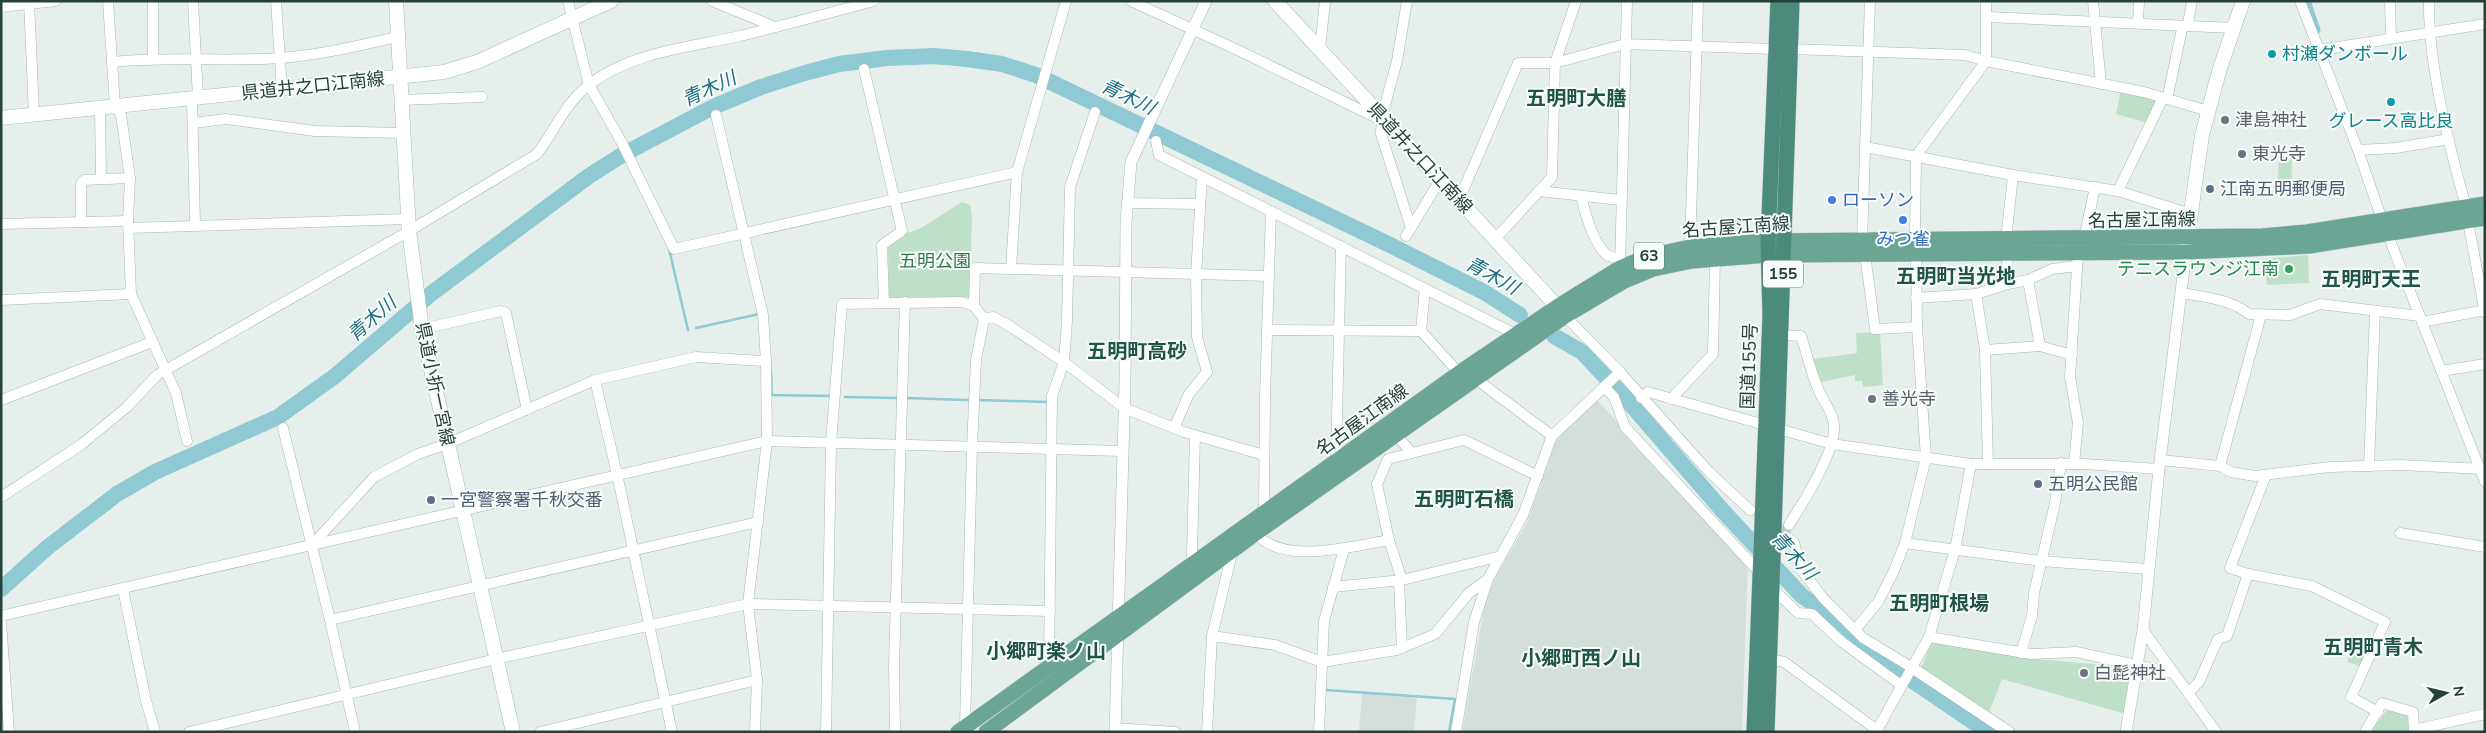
<svg xmlns="http://www.w3.org/2000/svg" width="2486" height="733" font-family="'Nunito Sans','Noto Sans JP',sans-serif">
<style>
.built{fill:#d4dfda}
.green{fill:#bfe0c8}
.lines{fill:none;stroke-linecap:round;stroke-linejoin:round}
.stream{stroke:#8ec9d4;stroke-width:2.5}
.canal{stroke:#8ec9d4;stroke-width:9}
.river{stroke:#8ec9d4;stroke-width:16}
.minor-tunnel{stroke:#bfccc8;stroke-width:10;stroke-dasharray:10 5;stroke-linecap:butt}
.minor-casing{stroke:#a8b8b2;stroke-width:11}
.tertiary-casing{stroke:#a8b8b2;stroke-width:12}
.secondary-casing{stroke:#a4bbb3;stroke-width:15}
.primary-casing{stroke:#c2cac8;stroke-width:16}
.trunk-casing{stroke:#c2cac8;stroke-width:16}
.minor{stroke:#fff;stroke-width:10}
.tertiary{stroke:#fff;stroke-width:11}
.secondary{stroke:#fff;stroke-width:14}
.primary{stroke:#6aa596;stroke-width:15}
.trunk{stroke:#4c8a7c;stroke-width:15}
.culture-dot{fill:#0f9aa8;stroke:#f7fbf9;stroke-width:2}
.worship-dot{fill:#6b7280;stroke:#f7fbf9;stroke-width:2}
.service-dot{fill:#5c6f8a;stroke:#f7fbf9;stroke-width:2}
.shop-dot{fill:#3f7fe0;stroke:#f7fbf9;stroke-width:2}
.leisure-dot{fill:#2e9e5b;stroke:#f7fbf9;stroke-width:2}
.labels{text-anchor:middle;dominant-baseline:central;stroke-width:4;stroke-linejoin:round;paint-order:stroke}
.shield{fill:#f7fbf9;stroke:#637a73;stroke-width:1}
.shield-label{font-size:16px;font-weight:bold;fill:#24423a}
.culture-label{font-size:18px;fill:#0d838f;stroke:#f7fbf9;text-anchor:start}
.street-label{font-size:18px;fill:#24423a;stroke:#f7fbf9}
.worship-label{font-size:18px;fill:#5b616d;stroke:#f7fbf9;text-anchor:start}
.service-label{font-size:18px;fill:#4e5e75;stroke:#f7fbf9;text-anchor:start}
.shop-label{font-size:18px;fill:#366cbe;stroke:#f7fbf9;text-anchor:start}
.park-label{font-size:18px;fill:#2d7a4b;stroke:#f7fbf9}
.leisure-label{font-size:18px;fill:#27864d;stroke:#f7fbf9;text-anchor:end}
.water-label{font-size:19px;font-style:italic;fill:#1c6f80;stroke:#f7fbf9}
.quarter-label{font-size:20px;font-weight:bold;fill:#1f5548;stroke:#f7fbf9}
</style>
<rect width="100%" height="100%" fill="#e6efeb"/>
<g class="built">
<path d="M 1596,399 L 1748,562 L 1742,732 L 1462,732 L 1486,598 L 1498,573 L 1527,523 L 1556,439 Z"/>
<path d="M 1362,693 L 1417,698 L 1414,732 L 1359,732 Z"/>
</g>
<g class="green">
<path d="M 2121,90 L 2157,98 L 2148,123 L 2116,114 Z"/>
<path d="M 2279,160 L 2292,160 L 2291,188 L 2277,188 Z"/>
<path d="M 962,202 L 970,205 L 972,216 L 970,297 L 889,298 L 888,247 L 905,234 L 921,228 Z"/>
<path d="M 2308,255 L 2309,283 L 2267,285 L 2264,259 Z"/>
<path d="M 1880,332 L 1883,385 L 1863,387 L 1862,381 L 1855,381 L 1855,375 L 1821,382 L 1813,359 L 1857,353 L 1856,333 Z"/>
<path d="M 1932,641 L 2026,658 L 2135,668 L 2126,714 L 2002,679 L 1989,712 L 1921,668 Z"/>
<path d="M 2354,642 L 2370,648 L 2364,667 L 2347,662 Z"/>
<path d="M 2387,710 L 2408,714 L 2411,732 L 2370,732 Z"/>
</g>
<g class="lines">
<g class="stream">
<path d="M 669,249 L 688,330"/>
<path d="M 696,328 L 759,314"/>
<path d="M 771,371 L 772,395 L 832,396"/>
<path d="M 845,397 L 897,398"/>
<path d="M 905,398 L 968,400"/>
<path d="M 978,400 L 1048,402"/>
<path d="M 1326,690 L 1455,699 L 1449,732"/>
</g>
<path class="canal" d="M 2306,1 L 2316,30"/>
<g class="river">
<path d="M 1554,336 L 1582,352 L 1628,401 L 1722,510 L 1802,596 L 1818,607 L 1848,637 L 1988,732"/>
<path d="M 1,589 L 48,547 L 117,494 L 155,472 L 278,417 L 335,376 L 432,293 L 589,176 L 622,155 L 713,107 L 761,87 L 805,73 L 839,64 L 887,58 L 934,56 L 967,59 L 1002,64 L 1036,75 L 1388,244 L 1484,292 L 1520,315"/>
</g>
<path class="minor-tunnel" d="M 1783,534 L 1789,525"/>
<defs>
<g id="minor">
<path d="M 29,1 L 34,115"/>
<path d="M 108,1 L 115,106 L 121,115 L 130,178 L 128,221 L 131,294 L 176,393 L 187,441"/>
<path d="M 153,1 L 153,59"/>
<path d="M 193,1 L 198,98"/>
<path d="M 276,1 L 282,90"/>
<path d="M 568,1 L 589,85 L 622,143 L 674,249 L 1017,172 L 1066,1"/>
<path d="M 712,1 L 775,27"/>
<path d="M 1131,1 L 1244,53 L 1375,117 L 1382,116"/>
<path d="M 2093,1 L 2101,84"/>
<path d="M 2300,1 L 2358,150 L 2382,220 L 2485,482"/>
<path d="M 2390,1 L 2391,38"/>
<path d="M 2429,1 C 2428,65 2449,145 2466,207"/>
<path d="M 1,7 L 56,1"/>
<path d="M 1987,17 L 2234,28"/>
<path d="M 2138,22 L 2139,1"/>
<path d="M 1320,49 L 1325,1"/>
<path d="M 1791,49 L 1965,55 L 1986,61 L 2144,92 L 2208,111"/>
<path d="M 2319,50 L 2485,24"/>
<path d="M 112,62 C 168,56 224,62 280,58 C 320,55 358,46 397,37"/>
<path d="M 864,69 L 902,231 L 882,245 L 884,303"/>
<path d="M 192,98 L 195,224"/>
<path d="M 400,100 L 482,97"/>
<path d="M 100,108 L 101,179"/>
<path d="M 716,115 L 763,315 L 766,361 L 767,441 L 748,604 L 757,680 L 755,732"/>
<path d="M 193,123 L 226,119 L 315,131 L 402,133"/>
<path d="M 1156,141 L 1159,155 L 1517,335"/>
<path d="M 1865,147 L 2013,175 L 2118,191 L 2191,214"/>
<path d="M 2358,150 L 2396,148 L 2449,139"/>
<path d="M 1539,191 L 1620,200"/>
<path d="M 2118,191 L 2161,102 L 2168,95 L 2182,29 L 2188,24 L 2192,1"/>
<path d="M 1581,196 C 1585,213 1593,243 1607,255 C 1610,257 1616,258 1619,259"/>
<path d="M 1459,200 L 1518,63 L 1555,63 L 1625,44 L 1776,49"/>
<path d="M 1127,203 L 1200,204"/>
<path d="M 2468,221 L 2485,313"/>
<path d="M 81,222 L 81,184 L 84,180 L 130,178"/>
<path d="M 1,224 L 128,221"/>
<path d="M 129,228 L 408,219"/>
<path d="M 1411,228 L 1440,180"/>
<path d="M 1406,236 L 1411,228 L 1381,134 L 1382,116 L 1397,61 L 1407,1"/>
<path d="M 1495,239 L 1552,177 L 1555,63 L 1576,1"/>
<path d="M 2084,239 L 2095,187"/>
<path d="M 2006,240 L 2013,175"/>
<path d="M 1862,241 L 1870,1"/>
<path d="M 1915,241 L 1916,156 L 1986,61 L 1986,1"/>
<path d="M 1690,247 L 1698,1"/>
<path d="M 1865,254 L 1875,329 L 1917,327"/>
<path d="M 2007,254 L 2008,284 L 2028,280"/>
<path d="M 1620,268 L 1627,1"/>
<path d="M 1011,269 L 1017,172"/>
<path d="M 1425,289 L 1421,331 L 1459,373"/>
<path d="M 2181,293 C 2203,297 2231,299 2249,314 L 2290,315 L 2320,304 L 2420,316"/>
<path d="M 1976,294 L 1985,350 L 1988,464"/>
<path d="M 1916,298 L 1976,294 L 2008,284"/>
<path d="M 1,300 L 131,294"/>
<path d="M 974,306 L 975,268 L 1268,276"/>
<path d="M 1565,316 L 1620,372 L 1709,472 L 1750,510"/>
<path d="M 2422,322 L 2485,310"/>
<path d="M 422,329 L 501,311 L 506,313 L 527,410"/>
<path d="M 1267,330 L 1421,331"/>
<path d="M 1782,335 L 1801,336 C 1807,354 1811,374 1819,391 C 1824,403 1833,412 1834,425 C 1837,450 1802,504 1789,525"/>
<path d="M 1985,350 L 2040,346"/>
<path d="M 2072,355 L 2040,346 L 2028,280 L 2052,269 L 2077,266"/>
<path d="M 2441,371 L 2485,364"/>
<path d="M 1476,379 L 1552,436"/>
<path d="M 595,380 L 617,474 L 672,732"/>
<path d="M 1604,387 L 1614,397 L 1625,427 L 1760,573"/>
<path d="M 1641,398 L 1648,392 L 1765,425"/>
<path d="M 1671,399 L 1713,354 L 1715,258"/>
<path d="M 1,400 L 152,342"/>
<path d="M 283,428 L 330,620 L 355,732"/>
<path d="M 1174,428 L 1189,394 L 1207,372 L 1197,337 L 1196,275 L 1202,177"/>
<path d="M 1779,429 L 1832,444 L 1971,464 L 2084,464 L 2159,469"/>
<path d="M 1195,435 L 1192,556 L 1196,561"/>
<path d="M 1396,435 L 1412,453"/>
<path d="M 2160,460 L 2220,466 L 2231,472 L 2255,476 L 2330,467 L 2400,465 L 2484,469"/>
<path d="M 1336,462 L 1341,246"/>
<path d="M 2074,464 L 2078,423 L 2070,377 L 2078,253"/>
<path d="M 2220,466 L 2261,315"/>
<path d="M 2369,466 L 2375,311"/>
<path d="M 2266,475 L 2230,568 L 2248,574 L 2312,586 L 2385,622 L 2351,697 L 2378,712"/>
<path d="M 1,497 L 82,444 L 127,407 L 157,375 L 409,231 L 537,154 C 555,130 565,103 589,85 C 631,52 690,47 740,36 C 785,25 829,13 874,1"/>
<path d="M 1264,513 L 1265,396 L 1271,211"/>
<path d="M 1256,533 C 1281,566 1354,546 1389,540"/>
<path d="M 2400,533 L 2485,547"/>
<path d="M 1788,538 L 1794,542 L 1800,568 L 1823,598 L 1863,638 L 1911,667"/>
<path d="M 1905,543 L 2041,561 L 2148,569"/>
<path d="M 312,545 L 374,477 L 418,454 L 447,444 L 595,380 L 696,357 L 766,361"/>
<path d="M 1399,580 L 1402,648"/>
<path d="M 1402,580 L 1389,540 L 1377,484 L 1388,459 L 1464,440 L 1538,476"/>
<path d="M 1333,587 L 1402,580 L 1501,556"/>
<path d="M 1772,588 L 1798,613 L 1812,614 L 1842,642 L 1901,685"/>
<path d="M 123,589 L 146,701 L 155,732"/>
<path d="M 1,616 L 767,441 L 1122,451"/>
<path d="M 330,620 L 758,522"/>
<path d="M 1,622 L 9,732"/>
<path d="M 1855,630 L 1878,602 L 1893,573 L 1905,543 L 1926,458 L 1917,327 L 1916,254"/>
<path d="M 2143,630 L 2216,732"/>
<path d="M 1212,636 L 1275,645 L 1322,662 L 1397,650 L 1435,634 L 1469,593 L 1488,579"/>
<path d="M 1929,637 L 2031,654 L 2076,652 L 2173,673"/>
<path d="M 2021,653 L 2032,616 L 2034,593 L 2055,503 L 2061,463"/>
<path d="M 1770,659 L 1784,662 L 1877,730"/>
<path d="M 1049,665 L 1052,396 L 1064,362 L 1067,321 L 1070,187 L 1095,112"/>
<path d="M 2188,693 L 2199,682 L 2218,639 L 2227,636 L 2248,574"/>
<path d="M 965,727 L 972,447 L 976,360 L 984,319"/>
<path d="M 1115,728 L 1175,732"/>
<path d="M 189,732 L 496,659 L 748,604 L 1050,611"/>
<path d="M 540,732 L 757,680"/>
<path d="M 826,732 L 831,443 L 842,304 L 961,302 L 974,306 L 984,319 L 993,317 L 1008,325 L 1064,362 L 1124,408 L 1184,432 L 1264,455"/>
<path d="M 895,732 L 894,665 L 905,302"/>
<path d="M 1207,732 L 1212,636 L 1232,553"/>
<path d="M 1319,732 L 1324,621 L 1344,549"/>
<path d="M 1456,732 L 1474,622 L 1488,579 L 1523,515 L 1552,436 L 1620,372"/>
<path d="M 1876,732 L 1929,637 L 1955,550 L 1971,464"/>
<path d="M 2365,732 L 2382,703 L 2413,712 L 2414,730 L 2485,714"/>
</g>
<g id="tertiary">
<path d="M 1911,667 L 2009,732"/>
<path d="M 1115,732 L 1125,383 L 1126,222 L 1131,162 L 1206,1"/>
<path d="M 2126,732 L 2143,630 L 2159,469 L 2186,252"/>
</g>
<g id="secondary">
<path d="M 396,1 L 409,231 L 422,329 L 513,732"/>
<path d="M 1275,1 L 1565,315"/>
<path d="M 1,118 L 444,72 L 477,62 L 611,1"/>
<path d="M 2186,248 L 2202,135 L 2220,68 L 2243,1"/>
</g>
<g id="primary">
<path d="M 958,732 L 1459,373 L 1557,307 L 1620,268 L 1649,256 L 1690,247 L 1768,241 L 2262,236 L 2307,232 L 2485,204"/>
<path d="M 986,732 L 1256,533 L 1565,316 L 1624,281 L 1653,269 L 1692,261 L 1768,255 L 2186,252 L 2309,246 L 2485,218"/>
</g>
<g id="trunk">
<path d="M 1754,732 L 1770,316 L 1768,241 L 1778,1"/>
<path d="M 1767,732 L 1792,1"/>
</g>
</defs>
<use href="#minor" class="minor-casing"/>
<use href="#tertiary" class="tertiary-casing"/>
<use href="#secondary" class="secondary-casing"/>
<use href="#primary" class="primary-casing"/>
<use href="#trunk" class="trunk-casing"/>
<use href="#minor" class="minor"/>
<use href="#tertiary" class="tertiary"/>
<use href="#secondary" class="secondary"/>
<use href="#primary" class="primary"/>
<use href="#trunk" class="trunk"/>
</g>
<g class="culture-dot">
<circle cx="2272" cy="54" r="5"/>
<circle cx="2391" cy="102" r="5"/>
</g>
<g class="worship-dot">
<circle cx="2225" cy="120" r="5"/>
<circle cx="2242" cy="154" r="5"/>
<circle cx="1872" cy="399" r="5"/>
<circle cx="2084" cy="673" r="5"/>
</g>
<g class="service-dot">
<circle cx="2210" cy="189" r="5"/>
<circle cx="2038" cy="484" r="5"/>
<circle cx="431" cy="500" r="5"/>
</g>
<g class="shop-dot">
<circle cx="1832" cy="200" r="5"/>
<circle cx="1903" cy="220" r="5"/>
</g>
<circle class="leisure-dot" cx="2289" cy="269" r="5"/>
<g class="labels">
<g class="shield">
<rect x="1634" y="242.5" width="30" height="27" rx="4"/>
<rect x="1763" y="260.5" width="40" height="27" rx="4"/>
</g>
<g class="shield-label">
<text x="1649" y="256">63</text>
<text x="1783" y="274">155</text>
</g>
<g class="culture-label">
<text x="2282" y="54">村瀬ダンボール</text>
<text x="2391" y="121" text-anchor="middle">グレース高比良</text>
</g>
<g class="street-label">
<text transform="translate(313 86) rotate(-6)">県道井之口江南線</text>
<text transform="translate(1420 158) rotate(47)">県道井之口江南線</text>
<text transform="translate(2142 220) rotate(-1)">名古屋江南線</text>
<text transform="translate(1736 227) rotate(-4)">名古屋江南線</text>
<text transform="translate(1749 366) rotate(-88)">国道155号</text>
<text transform="translate(435 384) rotate(78)">県道小折一宮線</text>
<text transform="translate(1362 420) rotate(-36)">名古屋江南線</text>
</g>
<g class="worship-label">
<text x="2235" y="120">津島神社</text>
<text x="2252" y="154">東光寺</text>
<text x="1882" y="399">善光寺</text>
<text x="2094" y="673">白髭神社</text>
</g>
<g class="service-label">
<text x="2220" y="189">江南五明郵便局</text>
<text x="2048" y="484">五明公民館</text>
<text x="441" y="500">一宮警察署千秋交番</text>
</g>
<g class="shop-label">
<text x="1842" y="200">ローソン</text>
<text x="1903" y="239" text-anchor="middle">みつ雀</text>
</g>
<g class="park-label">
<text x="935" y="261">五明公園</text>
</g>
<g class="leisure-label">
<text x="2279" y="269">テニスラウンジ江南</text>
</g>
<g class="water-label">
<text transform="translate(709 89) rotate(-25)">青木川</text>
<text transform="translate(1128 97) rotate(26)">青木川</text>
<text transform="translate(1492 276) rotate(29)">青木川</text>
<text transform="translate(372 319) rotate(-41)">青木川</text>
<text transform="translate(1794 556) rotate(48)">青木川</text>
</g>
<g class="quarter-label">
<text x="1576" y="98">五明町大膳</text>
<text x="1956" y="276">五明町当光地</text>
<text x="2371" y="279">五明町天王</text>
<text x="1137" y="351">五明町高砂</text>
<text x="1464" y="499">五明町石橋</text>
<text x="1939" y="603">五明町根場</text>
<text x="2373" y="647">五明町青木</text>
<text x="1046" y="651">小郷町楽ノ山</text>
<text x="1581" y="658">小郷町西ノ山</text>
</g>
</g>
<rect width="2486" height="733" fill="none" stroke="#24423a" stroke-width="5"/>
<g transform="translate(2446 693) rotate(82)" stroke="#f7fbf9" stroke-width="4" paint-order="stroke">
<path d="M0-4L9 19L0 12L-9 19Z" fill="#24423a"/>
<text y="-8" font-size="14" font-weight="bold" text-anchor="middle" fill="#24423a">N</text>
</g>
</svg>
